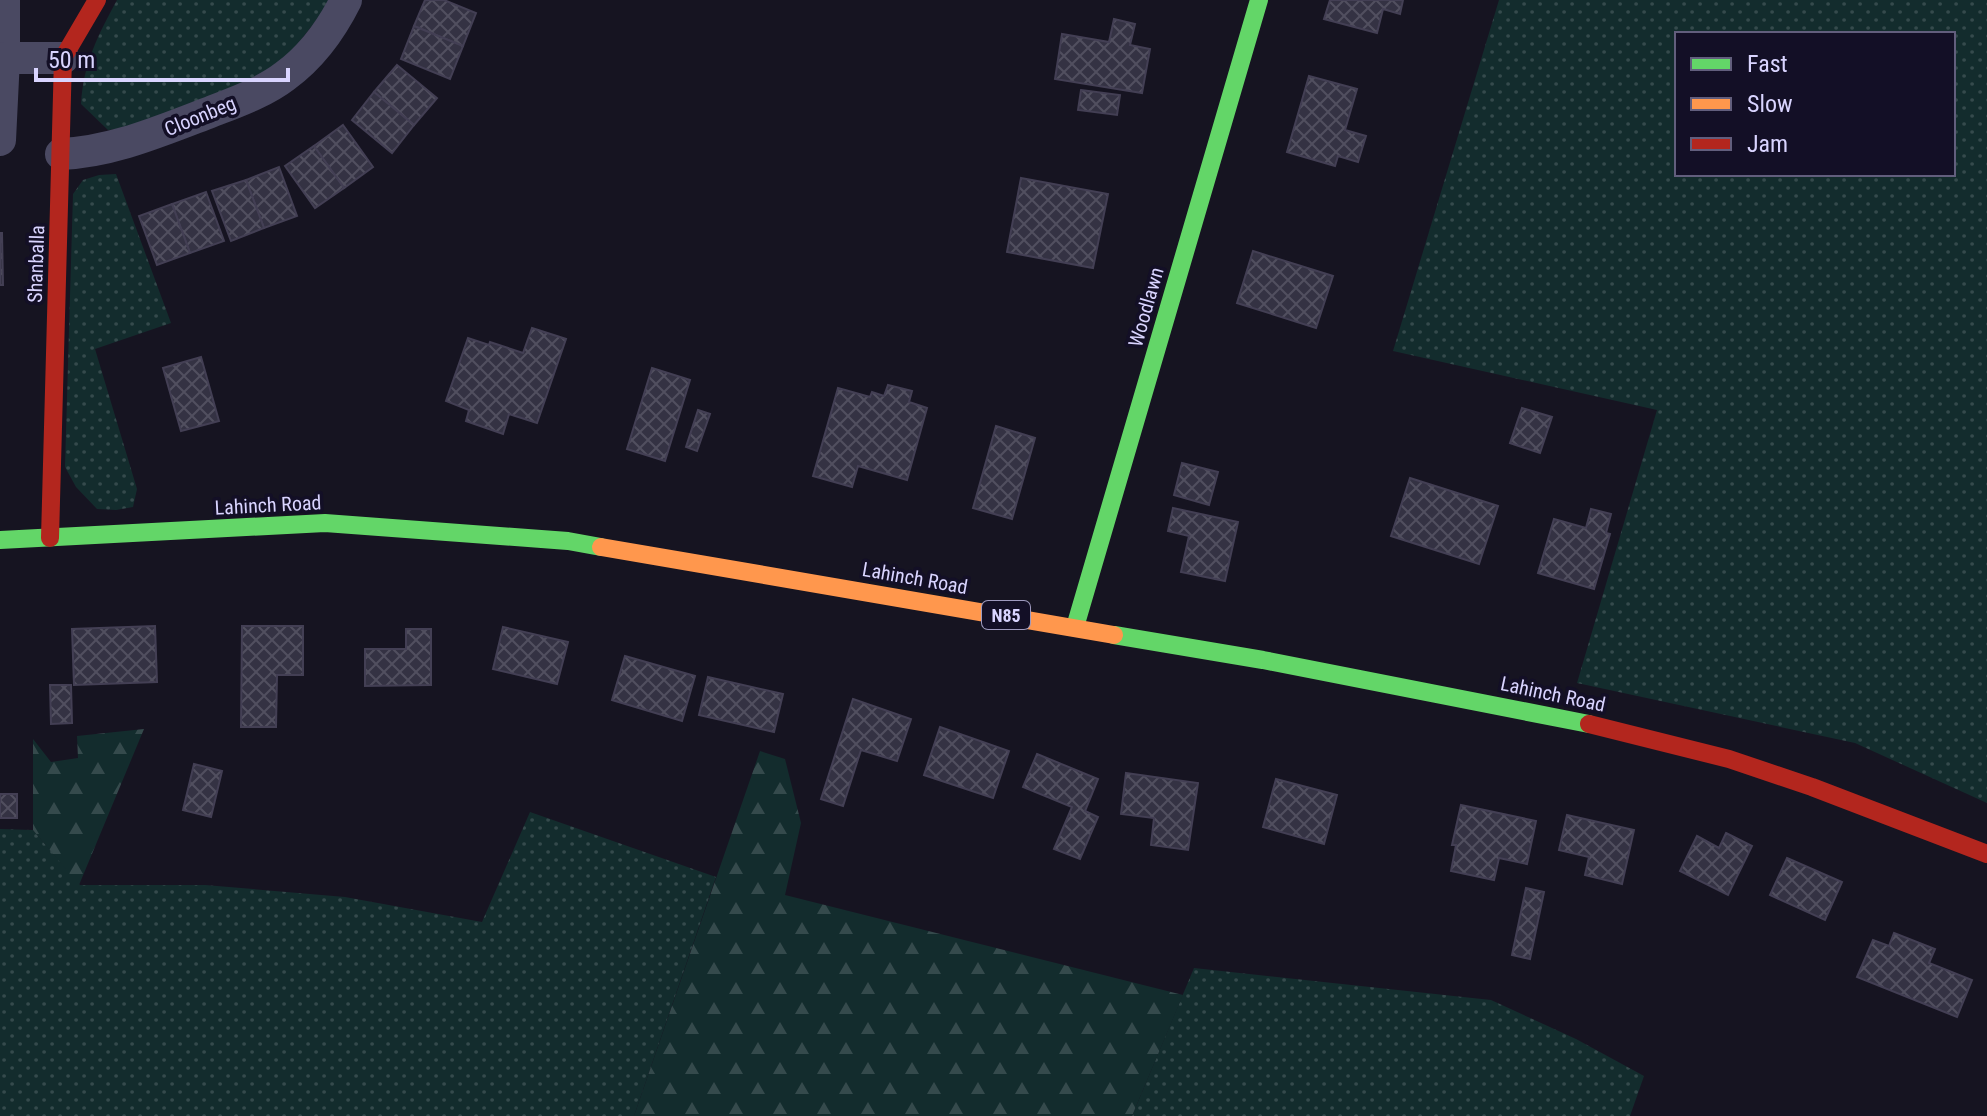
<svg xmlns="http://www.w3.org/2000/svg" width="1987" height="1116" font-family="'Roboto Condensed',sans-serif">
<style>
.grass{fill:url(#grass-dots);fill-rule:evenodd}
.forest{fill:url(#forest-firs)}
.building{fill:url(#building-cross-hatch);stroke:#433f54;stroke-width:2}
.lines{fill:none;stroke-linecap:round;stroke-linejoin:round}
.street{stroke:#4a4962;stroke-width:32}
.fast{stroke:#63d668;stroke-width:18}
.slow{stroke:#ff974d;stroke-width:18}
.jam{stroke:#b3261e;stroke-width:18}
.labels{text-anchor:middle;dominant-baseline:central;stroke-width:7;stroke-linejoin:round;paint-order:stroke}
.shield{fill:#130f26;stroke:#9e99be;stroke-width:2}
.shield-label{font-size:18px;font-weight:bold;fill:#d9d4ff}
.street-label{font-size:20px;fill:#d9d4ff;stroke:#130f26}
</style>
<defs>
<pattern id="grass-dots" width="8" height="8" patternUnits="userSpaceOnUse" patternTransform="scale(2)"><rect width="8" height="8" fill="#132c2d"/><path d="M2 2h.1M6 6h.1" fill="none" stroke="#354a4c" stroke-width="1.8" stroke-linecap="round"/></pattern>
<pattern id="forest-firs" width="22" height="20" patternUnits="userSpaceOnUse" patternTransform="scale(2)"><rect width="22" height="20" fill="#132c2d"/><path d="M5 1l3.5 6h-7zM16 11l3.5 6h-7z" fill="#354a4c"/></pattern>
<pattern id="building-cross-hatch" width="8" height="8" patternUnits="userSpaceOnUse" patternTransform="scale(2)"><rect width="8" height="8" fill="#343243"/><path d="M0 0l8 8M0 8l8-8" fill="none" stroke="#514f5f"/></pattern>
</defs>
<rect width="100%" height="100%" fill="#161421"/>
<g class="grass">
<path d="M 117,0 L 332,0 L 286,59 L 250,85 L 125,128 L 108,130 L 81,104 C 83,64 98,35 117,0 Z"/>
<path d="M 1499,0 L 1987,0 L 1987,803 L 1855,743 L 1577,683 L 1657,410 L 1393,351 ZM 1677,34 L 1953,34 L 1953,174 L 1677,174 Z"/>
<path d="M 116,174 L 171,323 L 95,349 L 137,489 L 133,507 L 116,510 L 97,509 L 76,487 L 65,467 L 73,194 L 83,180 L 99,175 Z"/>
<path d="M 530,812 L 716,877 L 634,1116 L 0,1116 L 0,829 L 33,830 L 80,885 L 205,885 L 345,897 L 482,922 Z"/>
<path d="M 1194,968 L 1491,1000 L 1576,1039 L 1644,1076 L 1630,1116 L 1132,1116 Z"/>
</g>
<g class="forest">
<path d="M 144,729 L 79,885 L 33,830 L 33,739 L 51,762 L 78,758 L 77,736 Z"/>
<path d="M 760,751 L 785,759 L 801,823 L 785,895 L 1183,995 L 1132,1116 L 634,1116 Z"/>
</g>
<g class="building">
<path d="M 425,0 L 444,0 L 476,13 L 463,46 L 414,26 Z"/>
<path d="M 1330,0 L 1403,0 L 1400,14 L 1383,9 L 1377,33 L 1324,19 Z"/>
<path d="M 1114,19 L 1135,24 L 1130,45 L 1150,49 L 1142,93 L 1055,79 L 1062,34 L 1109,42 Z"/>
<path d="M 414,26 L 463,46 L 450,79 L 401,59 Z"/>
<path d="M 397,65 L 437,98 L 414,125 L 374,92 Z"/>
<path d="M 1309,76 L 1357,89 L 1345,130 L 1366,136 L 1358,162 L 1338,156 L 1335,166 L 1287,152 Z"/>
<path d="M 1081,90 L 1120,95 L 1117,115 L 1078,110 Z"/>
<path d="M 374,92 L 414,125 L 392,153 L 352,120 Z"/>
<path d="M 343,125 L 373,167 L 344,188 L 314,146 Z"/>
<path d="M 314,146 L 344,188 L 315,208 L 285,166 Z"/>
<path d="M 279,167 L 297,216 L 264,228 L 246,180 Z"/>
<path d="M 1021,178 L 1108,194 L 1093,268 L 1007,252 Z"/>
<path d="M 246,180 L 264,228 L 231,241 L 212,191 Z"/>
<path d="M 206,192 L 224,241 L 190,253 L 172,204 Z"/>
<path d="M 172,204 L 190,253 L 157,265 L 139,216 Z"/>
<path d="M 0,233 L 2,233 L 3,285 L 0,285 Z"/>
<path d="M 1253,251 L 1333,276 L 1316,328 L 1237,303 Z"/>
<path d="M 532,328 L 566,339 L 537,423 L 509,414 L 503,434 L 466,421 L 469,410 L 446,401 L 468,338 L 489,345 L 490,342 L 523,353 Z"/>
<path d="M 201,357 L 219,421 L 181,431 L 163,368 Z"/>
<path d="M 652,368 L 690,380 L 665,461 L 627,449 Z"/>
<path d="M 888,385 L 912,391 L 909,402 L 927,408 L 907,480 L 858,466 L 852,487 L 813,476 L 838,388 L 870,397 L 872,392 L 884,396 Z"/>
<path d="M 1522,408 L 1552,417 L 1540,453 L 1510,443 Z"/>
<path d="M 698,410 L 710,414 L 697,451 L 686,447 Z"/>
<path d="M 996,426 L 1035,438 L 1012,519 L 973,508 Z"/>
<path d="M 1182,463 L 1218,472 L 1209,505 L 1174,495 Z"/>
<path d="M 1410,478 L 1498,506 L 1479,564 L 1391,536 Z"/>
<path d="M 1173,508 L 1238,522 L 1225,581 L 1181,572 L 1189,536 L 1168,531 Z"/>
<path d="M 1591,509 L 1611,514 L 1606,533 L 1610,534 L 1594,589 L 1538,573 L 1554,519 L 1586,528 Z"/>
<path d="M 155,626 L 157,682 L 74,685 L 72,629 Z"/>
<path d="M 242,626 L 303,626 L 303,675 L 277,675 L 276,727 L 241,727 Z"/>
<path d="M 503,627 L 568,642 L 557,684 L 493,669 Z"/>
<path d="M 406,629 L 431,629 L 431,685 L 365,686 L 365,649 L 406,649 Z"/>
<path d="M 625,656 L 695,676 L 682,721 L 612,700 Z"/>
<path d="M 708,677 L 783,694 L 774,732 L 699,715 Z"/>
<path d="M 50,685 L 71,685 L 72,723 L 51,724 Z"/>
<path d="M 853,699 L 911,719 L 897,761 L 861,750 L 843,806 L 821,799 Z"/>
<path d="M 940,727 L 1009,751 L 993,798 L 924,775 Z"/>
<path d="M 1037,754 L 1098,779 L 1085,811 L 1098,817 L 1080,859 L 1054,849 L 1072,807 L 1023,787 Z"/>
<path d="M 194,764 L 222,771 L 211,817 L 183,810 Z"/>
<path d="M 1126,773 L 1198,783 L 1188,850 L 1151,845 L 1154,818 L 1121,814 Z"/>
<path d="M 1276,779 L 1337,795 L 1324,844 L 1263,827 Z"/>
<rect x="0" y="794" width="17" height="24"/>
<path d="M 1461,805 L 1536,821 L 1527,864 L 1499,858 L 1494,880 L 1451,871 L 1456,845 L 1452,845 Z"/>
<path d="M 1567,815 L 1634,830 L 1622,884 L 1585,875 L 1589,857 L 1559,850 Z"/>
<path d="M 1726,833 L 1752,846 L 1728,895 L 1680,871 L 1697,836 L 1719,848 Z"/>
<path d="M 1787,858 L 1842,882 L 1825,920 L 1770,895 Z"/>
<path d="M 1526,888 L 1544,892 L 1530,959 L 1512,955 Z"/>
<path d="M 1894,933 L 1935,949 L 1929,963 L 1972,980 L 1957,1017 L 1857,977 L 1873,940 L 1889,946 Z"/>
</g>
<g class="lines">
<g class="street">
<path d="M 4,0 L 4,58"/>
<path d="M 0,140 L 4,58 L 63,58"/>
<path d="M 61,154 C 112,152 160,131 208,113 C 233,103 263,93 285,76 C 311,57 332,28 346,0"/>
</g>
<g class="fast">
<path d="M 0,540 L 325,523 L 568,541 L 601,547"/>
<path d="M 1075,627 L 1259,0"/>
<path d="M 1114,635 L 1263,660 L 1589,724"/>
</g>
<path class="slow" d="M 601,547 L 1114,635"/>
<g class="jam">
<path d="M 50,538 L 63,58 L 97,0"/>
<path d="M 1589,724 L 1729,759 L 1812,787 L 1987,854"/>
</g>
</g>
<g class="labels">
<rect class="shield" x="982" y="601" width="48" height="28" rx="6"/>
<g class="shield-label">
<text x="1006" y="615">N85</text>
</g>
<g class="street-label">
<text transform="translate(200 116) rotate(-22)">Cloonbeg</text>
<text transform="translate(36 264) rotate(-88)">Shanballa</text>
<text transform="translate(1146 307) rotate(-74)">Woodlawn</text>
<text transform="translate(268 505) rotate(-3)">Lahinch Road</text>
<text transform="translate(915 578) rotate(10)">Lahinch Road</text>
<text transform="translate(1553 694) rotate(12)">Lahinch Road</text>
</g>
</g>
<rect x="1675" y="32" width="280" height="144" fill="#130f26" stroke="#625e7d" stroke-width="2"/>
<rect x="1691" y="58" width="40" height="12" fill="#63d668" stroke="#625e7d" stroke-width="2"/>
<text x="1747" y="72" font-size="24" fill="#d9d4ff">Fast</text>
<rect x="1691" y="98" width="40" height="12" fill="#ff974d" stroke="#625e7d" stroke-width="2"/>
<text x="1747" y="112" font-size="24" fill="#d9d4ff">Slow</text>
<rect x="1691" y="138" width="40" height="12" fill="#b3261e" stroke="#625e7d" stroke-width="2"/>
<text x="1747" y="152" font-size="24" fill="#d9d4ff">Jam</text>
<path d="M36 68v12h252v-12" fill="none" stroke="#d9d4ff" stroke-width="4"/>
<text x="48" y="68" font-size="24" fill="#d9d4ff" stroke="#130f26" stroke-width="6" paint-order="stroke">50 m</text>
</svg>
